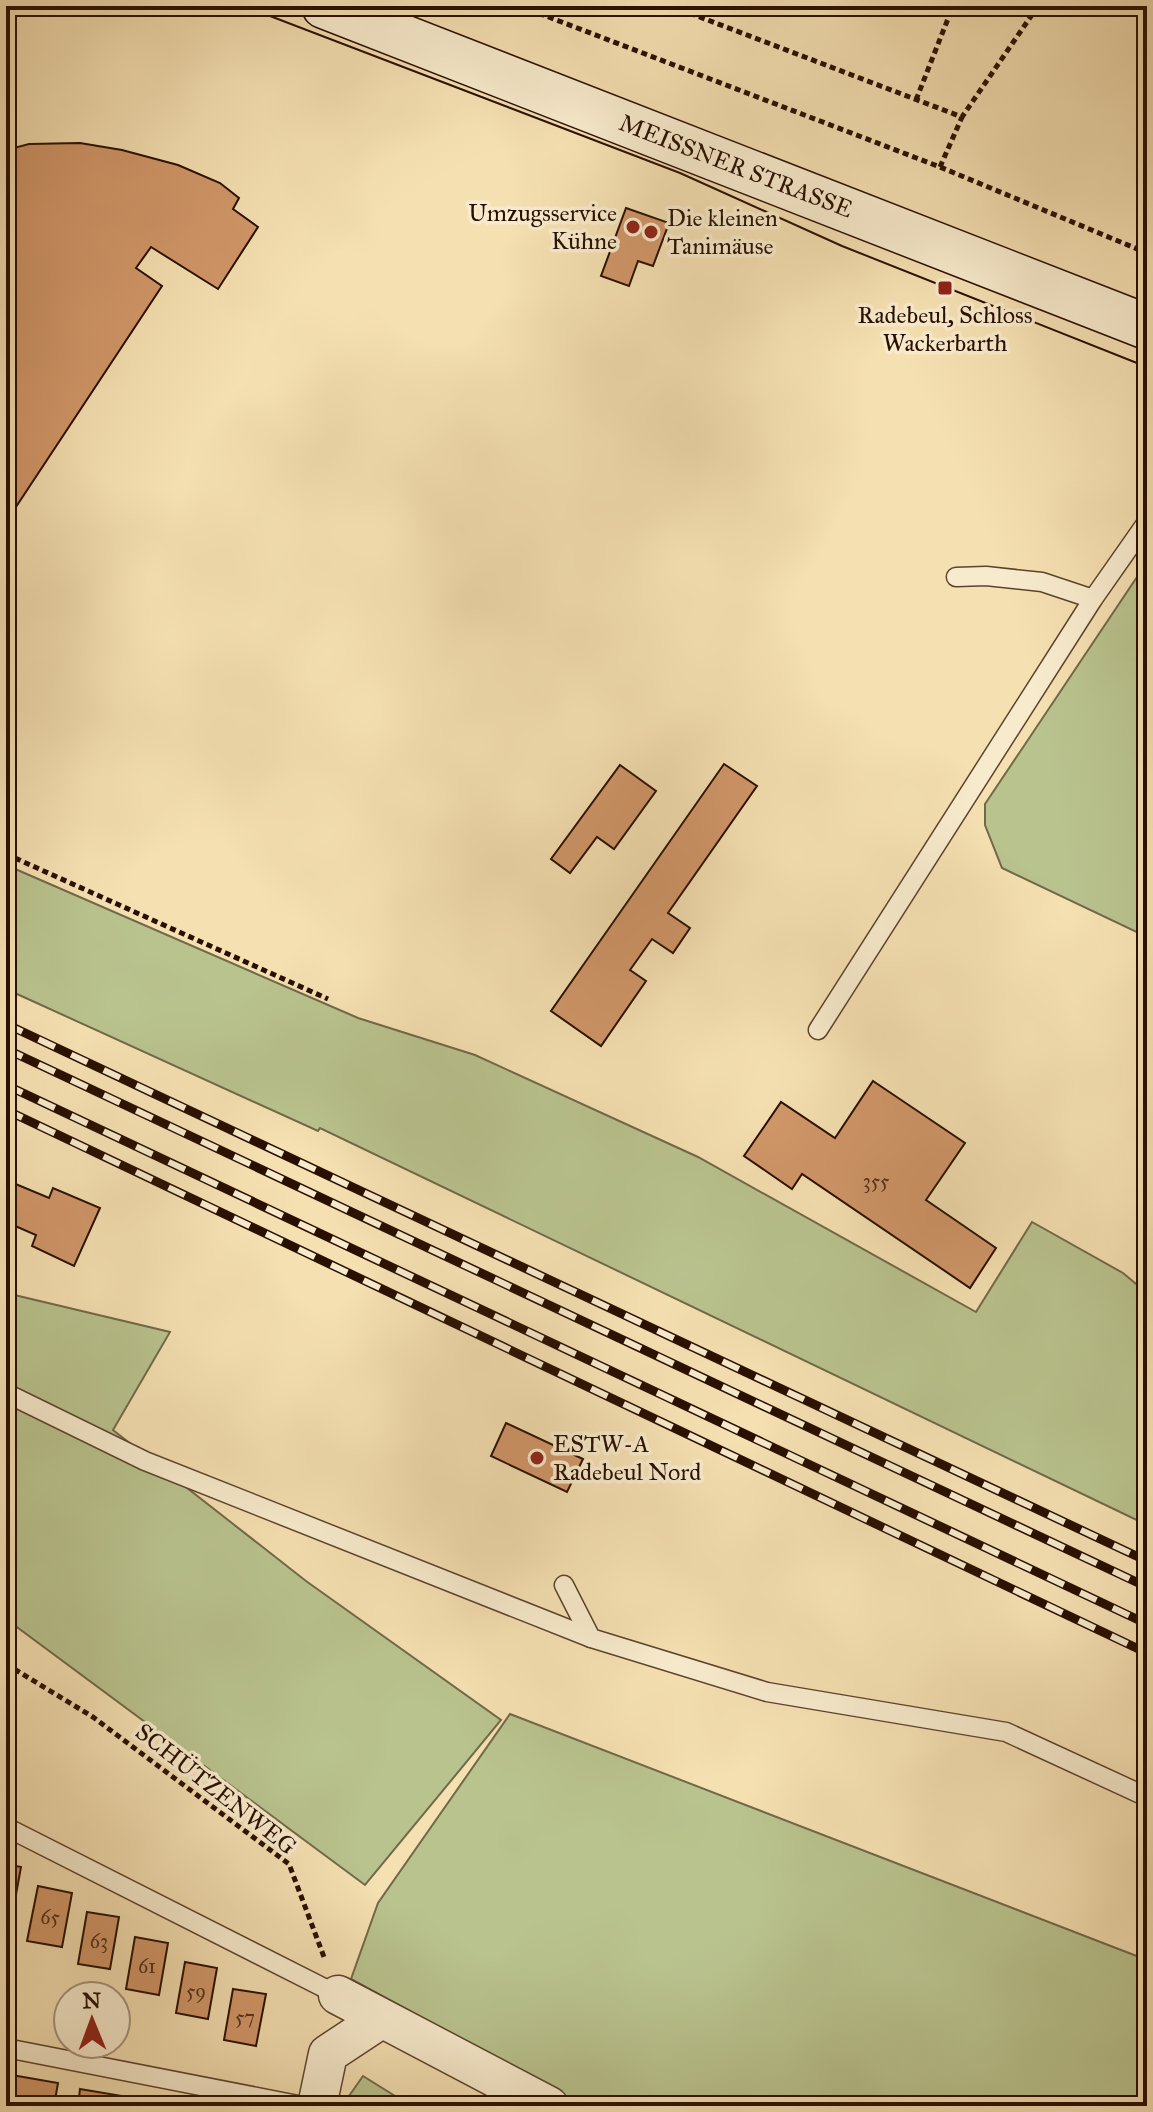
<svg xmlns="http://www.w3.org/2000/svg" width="1153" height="2112" font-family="'IM FELL Great Primer',serif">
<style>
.green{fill:#b9c38e;stroke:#716947;stroke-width:2}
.building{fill:#d19769;stroke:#290f00;stroke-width:2}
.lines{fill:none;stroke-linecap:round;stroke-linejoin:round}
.service-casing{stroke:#5c432c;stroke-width:21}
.minor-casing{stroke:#5c432c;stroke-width:41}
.secondary-casing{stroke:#290f00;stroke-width:47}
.path{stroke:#290f00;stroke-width:5;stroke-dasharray:6 4;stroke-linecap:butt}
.service{stroke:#f8ebcd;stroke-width:18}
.minor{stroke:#f8ebcd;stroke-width:38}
.secondary{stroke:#f8ebcd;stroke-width:44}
.tram{stroke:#290f00;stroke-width:2}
.rail-casing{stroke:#290f00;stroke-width:9}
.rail{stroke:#f8ebcd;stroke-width:6;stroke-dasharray:18;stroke-linecap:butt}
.poi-dot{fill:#8f2418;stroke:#f8ebcd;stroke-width:3}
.labels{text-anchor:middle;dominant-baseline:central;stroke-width:7;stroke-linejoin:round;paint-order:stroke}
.number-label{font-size:20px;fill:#53311a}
.street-label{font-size:24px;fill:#290f00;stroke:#f8ebcd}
.poi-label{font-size:24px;fill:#290f00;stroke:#f8ebcd;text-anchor:start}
</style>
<rect width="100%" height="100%" fill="#f5e0b2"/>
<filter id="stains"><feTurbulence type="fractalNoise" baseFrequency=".0025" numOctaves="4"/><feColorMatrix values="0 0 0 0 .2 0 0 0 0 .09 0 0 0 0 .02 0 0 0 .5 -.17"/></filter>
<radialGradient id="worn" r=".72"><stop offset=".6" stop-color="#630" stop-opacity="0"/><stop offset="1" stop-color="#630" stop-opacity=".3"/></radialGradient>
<g class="green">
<path d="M 1147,562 L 1147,937 L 1002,868 L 985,825 L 985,804 Z"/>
<path d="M 6,865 L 358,1018 L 475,1055 L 698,1157 L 976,1312 L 1032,1222 L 1123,1273 L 1147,1293 L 1147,1525 L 320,1128 L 318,1131 L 6,989 Z"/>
<path d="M 6,1293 L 170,1332 L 113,1430 L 306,1581 L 501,1720 L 365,1885 L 6,1619 Z"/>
<path d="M 510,1714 L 1147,1960 L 1147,2106 L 584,2106 L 351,1979 L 378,1903 Z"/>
<path d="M 363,2076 L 411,2106 L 342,2106 Z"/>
</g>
<g class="building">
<path d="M 80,143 L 122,150 L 178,165 L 220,183 L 239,198 L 233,209 L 258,227 L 218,289 L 151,247 L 136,268 L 162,286 L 6,522 L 6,155 L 10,149 L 29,144 Z"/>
<path d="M 626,208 L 669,223 L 653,266 L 638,261 L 629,286 L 601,276 Z"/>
<path d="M 724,764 L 757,786 L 668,913 L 690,928 L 673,953 L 652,939 L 630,970 L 646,981 L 601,1046 L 551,1011 Z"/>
<path d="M 620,765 L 656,791 L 614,849 L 597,837 L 570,873 L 551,859 Z"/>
<path d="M 873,1081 L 965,1143 L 926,1200 L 996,1248 L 970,1288 L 802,1174 L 792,1189 L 744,1156 L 781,1102 L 835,1138 Z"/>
<path d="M 6,1180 L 49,1198 L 53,1188 L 100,1208 L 74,1266 L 32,1246 L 36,1235 L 6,1222 Z"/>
<path d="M 506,1423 L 583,1459 L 567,1492 L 491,1456 Z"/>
<path d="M 6,1864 L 21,1867 L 11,1922 L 6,1921 Z"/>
<path d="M 38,1886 L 72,1893 L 62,1947 L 27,1941 Z"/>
<path d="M 87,1912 L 119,1917 L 110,1969 L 78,1964 Z"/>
<path d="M 135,1937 L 168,1943 L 159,1995 L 126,1989 Z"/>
<path d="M 185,1962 L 217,1968 L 208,2019 L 176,2013 Z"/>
<path d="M 233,1989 L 266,1994 L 256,2046 L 224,2040 Z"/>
<path d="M 6,2074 L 58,2083 L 54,2106 L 6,2106 Z"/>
<path d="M 80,2089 L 134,2098 L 133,2106 L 78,2106 Z"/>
</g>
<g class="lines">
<defs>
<g id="service">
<path d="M 956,577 L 986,576 L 1042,582 L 1093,599"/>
<path d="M 818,1030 L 1093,599 L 1147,522"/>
<path d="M 6,1393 L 145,1461 L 591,1638"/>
<path d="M 564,1585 L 591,1638 L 767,1692 L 1006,1732 L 1147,1797"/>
<path d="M 6,1827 L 338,1995"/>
<path d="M 6,2048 L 303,2106"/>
</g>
<g id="minor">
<path d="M 338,1995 L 549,2106"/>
<path d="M 317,2106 L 328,2054 L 381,2019"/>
</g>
<path id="secondary" d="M 324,6 L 1147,327"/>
</defs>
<use href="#service" class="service-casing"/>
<use href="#minor" class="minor-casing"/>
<use href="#secondary" class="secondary-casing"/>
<g class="path">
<path d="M 520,6 L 940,167 L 1147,253"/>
<path d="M 671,6 L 962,117 L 1038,6"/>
<path d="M 916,100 L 953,6"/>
<path d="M 940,167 L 962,117"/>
<path d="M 6,854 L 328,999"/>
<path d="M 6,1664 L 93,1717 L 289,1864 L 324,1957"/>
</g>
<use href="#service" class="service"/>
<use href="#minor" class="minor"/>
<use href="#secondary" class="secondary"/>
<path class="tram" d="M 244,6 L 680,173 L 842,246 L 1147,367"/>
<defs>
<g id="rail">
<path d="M 6,1024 L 1147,1561"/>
<path d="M 6,1049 L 1147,1587"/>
<path d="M 6,1085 L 1147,1624"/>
<path d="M 6,1110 L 1147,1653"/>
</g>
</defs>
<use href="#rail" class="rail-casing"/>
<use href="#rail" class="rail"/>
</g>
<g class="poi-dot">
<circle cx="633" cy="227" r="8"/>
<circle cx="651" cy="232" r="8"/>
<rect x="937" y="280" width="16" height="16" rx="4"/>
<circle cx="537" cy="1458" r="8"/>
</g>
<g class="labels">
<g class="number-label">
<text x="876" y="1181">355</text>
<text x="50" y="1917">65</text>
<text x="99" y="1941">63</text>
<text x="147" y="1966">61</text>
<text x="196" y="1991">59</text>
<text x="245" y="2017">57</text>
</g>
<g class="street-label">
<text transform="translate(736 166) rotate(21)">MEISSNER STRASSE</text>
<text transform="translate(216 1789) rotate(38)">SCHÜTZENWEG</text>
</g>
<g class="poi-label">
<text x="617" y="213" text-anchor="end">Umzugsservice<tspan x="617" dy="28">Kühne</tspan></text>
<text x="667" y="218">Die kleinen<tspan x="667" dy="28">Tanimäuse</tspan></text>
<text x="945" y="315" text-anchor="middle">Radebeul, Schloss<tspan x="945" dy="28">Wackerbarth</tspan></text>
<text x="553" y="1444">ESTW-A<tspan x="553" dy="28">Radebeul Nord</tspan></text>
</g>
</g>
<rect width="1153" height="2112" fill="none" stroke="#f5e0b2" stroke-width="32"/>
<rect x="8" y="8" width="1137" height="2096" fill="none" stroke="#290f00" stroke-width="4"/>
<rect x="16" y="16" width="1121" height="2080" fill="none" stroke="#290f00" stroke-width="2"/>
<g transform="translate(92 2020) rotate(359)"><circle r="38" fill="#f8ebcd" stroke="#a5937b" stroke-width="2"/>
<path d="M0-6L14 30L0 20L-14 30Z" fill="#8f2418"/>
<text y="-12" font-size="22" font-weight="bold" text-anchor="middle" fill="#290f00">N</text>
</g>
<rect width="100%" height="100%" filter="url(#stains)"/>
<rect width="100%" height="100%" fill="url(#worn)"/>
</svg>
